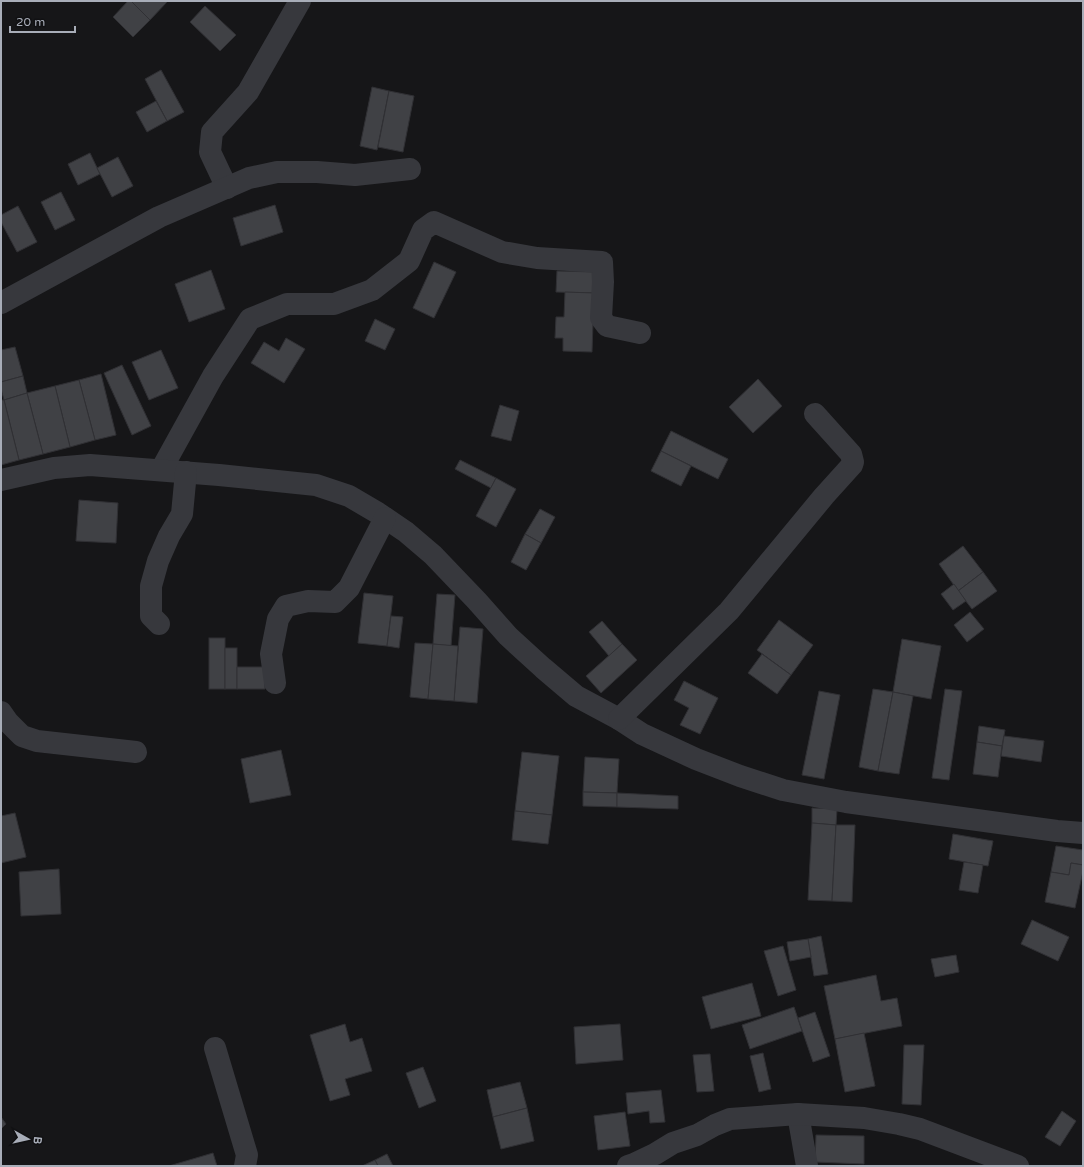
<svg xmlns="http://www.w3.org/2000/svg" width="1084" height="1167" font-family="'Varela Round',sans-serif">
<style>
.building{fill:#404145;stroke:#303034}
.lines{fill:none;stroke-linecap:round;stroke-linejoin:round}
.minor{stroke:#37383d;stroke-width:22}
</style>
<rect width="100%" height="100%" fill="#161618"/>
<g class="building">
<path d="M 128,1 L 131,1 L 150,20 L 133,37 L 113,17 Z"/>
<path d="M 131,1 L 166,1 L 167,2 L 150,20 Z"/>
<path d="M 205,6 L 236,35 L 220,51 L 190,22 Z"/>
<path d="M 161,70 L 184,112 L 167,121 L 145,79 Z"/>
<path d="M 372,87 L 389,91 L 377,150 L 360,146 Z"/>
<path d="M 389,91 L 414,96 L 403,152 L 378,147 Z"/>
<path d="M 156,101 L 167,121 L 147,132 L 136,112 Z"/>
<path d="M 90,153 L 100,174 L 78,185 L 68,164 Z"/>
<path d="M 118,157 L 133,186 L 112,197 L 97,168 Z"/>
<path d="M 61,192 L 75,220 L 55,230 L 41,202 Z"/>
<path d="M 275,205 L 283,232 L 241,246 L 233,218 Z"/>
<path d="M 18,206 L 37,242 L 17,252 L 1,222 L 1,215 Z"/>
<path d="M 434,262 L 456,272 L 434,318 L 413,308 Z"/>
<path d="M 211,270 L 225,309 L 189,322 L 175,284 Z"/>
<path d="M 557,271 L 595,272 L 594,293 L 556,292 Z"/>
<path d="M 565,292 L 594,293 L 592,352 L 563,351 L 563,338 L 555,338 L 556,317 L 564,317 Z"/>
<path d="M 375,319 L 395,329 L 385,350 L 365,341 Z"/>
<path d="M 286,338 L 305,349 L 284,383 L 251,363 L 264,342 L 279,351 Z"/>
<path d="M 15,347 L 23,376 L 1,382 L 1,350 Z"/>
<path d="M 161,350 L 178,388 L 149,400 L 132,362 Z"/>
<path d="M 122,365 L 151,426 L 132,435 L 104,373 Z"/>
<path d="M 101,374 L 116,435 L 95,440 L 79,380 Z"/>
<path d="M 23,376 L 27,393 L 4,400 L 1,389 L 1,382 Z"/>
<path d="M 758,379 L 782,406 L 753,433 L 729,407 Z"/>
<path d="M 79,380 L 95,440 L 70,447 L 55,386 Z"/>
<path d="M 55,386 L 70,447 L 43,454 L 27,393 Z"/>
<path d="M 27,393 L 43,454 L 19,460 L 4,400 Z"/>
<path d="M 1,400 L 4,400 L 19,460 L 1,465 Z"/>
<path d="M 500,405 L 519,411 L 511,441 L 491,436 Z"/>
<path d="M 671,431 L 728,459 L 718,479 L 661,451 Z"/>
<path d="M 661,451 L 691,466 L 681,486 L 651,471 Z"/>
<path d="M 460,460 L 496,478 L 491,488 L 455,469 Z"/>
<path d="M 496,478 L 516,489 L 496,527 L 476,516 Z"/>
<path d="M 79,500 L 118,503 L 116,543 L 76,541 Z"/>
<path d="M 540,509 L 555,517 L 541,543 L 525,534 Z"/>
<path d="M 525,534 L 541,543 L 526,570 L 511,562 Z"/>
<path d="M 963,546 L 983,572 L 958,591 L 939,564 Z"/>
<path d="M 983,572 L 997,591 L 972,609 L 958,591 Z"/>
<path d="M 954,584 L 966,601 L 953,610 L 941,594 Z"/>
<path d="M 364,593 L 393,596 L 387,646 L 358,643 Z"/>
<path d="M 437,594 L 455,595 L 451,646 L 433,644 Z"/>
<path d="M 970,612 L 984,629 L 967,642 L 954,625 Z"/>
<path d="M 391,616 L 403,617 L 399,648 L 387,646 Z"/>
<path d="M 779,620 L 813,645 L 791,675 L 757,650 Z"/>
<path d="M 602,621 L 622,644 L 609,656 L 589,632 Z"/>
<path d="M 460,627 L 483,629 L 477,703 L 454,701 Z"/>
<rect x="209" y="638" width="16" height="51"/>
<path d="M 902,639 L 941,646 L 931,699 L 893,692 Z"/>
<path d="M 415,643 L 433,644 L 428,699 L 410,697 Z"/>
<path d="M 433,644 L 458,646 L 454,701 L 428,699 Z"/>
<path d="M 622,644 L 637,660 L 601,693 L 586,676 Z"/>
<rect x="225" y="648" width="12" height="41"/>
<path d="M 762,654 L 791,675 L 777,694 L 748,673 Z"/>
<path d="M 237,667 L 264,667 L 265,689 L 237,689 Z"/>
<path d="M 684,681 L 718,698 L 700,734 L 680,725 L 689,708 L 674,700 Z"/>
<path d="M 873,689 L 893,692 L 878,771 L 859,767 Z"/>
<path d="M 945,689 L 962,691 L 949,780 L 932,778 Z"/>
<path d="M 819,691 L 840,695 L 824,779 L 802,775 Z"/>
<path d="M 893,692 L 913,696 L 899,774 L 878,771 Z"/>
<path d="M 979,726 L 1005,730 L 1002,746 L 977,742 Z"/>
<path d="M 1004,736 L 1044,741 L 1041,762 L 1001,756 Z"/>
<path d="M 977,742 L 1002,746 L 998,777 L 973,774 Z"/>
<path d="M 281,750 L 291,795 L 250,803 L 241,759 Z"/>
<path d="M 522,752 L 559,756 L 552,815 L 515,811 Z"/>
<path d="M 585,757 L 619,759 L 617,793 L 583,792 Z"/>
<path d="M 583,792 L 617,793 L 617,807 L 583,806 Z"/>
<path d="M 617,793 L 678,796 L 678,809 L 617,807 Z"/>
<path d="M 812,808 L 837,809 L 836,825 L 812,823 Z"/>
<path d="M 515,811 L 552,815 L 548,844 L 512,840 Z"/>
<path d="M 15,813 L 26,857 L 1,863 L 1,816 Z"/>
<path d="M 812,823 L 836,825 L 832,901 L 808,900 Z"/>
<path d="M 836,825 L 855,825 L 852,902 L 832,901 Z"/>
<path d="M 953,834 L 993,841 L 988,866 L 949,859 Z"/>
<path d="M 1056,846 L 1083,850 L 1083,865 L 1071,863 L 1069,875 L 1051,872 Z"/>
<path d="M 964,862 L 983,865 L 978,893 L 959,890 Z"/>
<path d="M 1071,863 L 1083,865 L 1083,871 L 1075,908 L 1045,902 L 1051,872 L 1069,875 Z"/>
<path d="M 59,869 L 61,914 L 21,916 L 19,872 Z"/>
<path d="M 1032,920 L 1069,937 L 1058,961 L 1021,944 Z"/>
<path d="M 821,936 L 828,974 L 814,976 L 808,939 Z"/>
<path d="M 808,939 L 811,957 L 790,961 L 787,942 Z"/>
<path d="M 783,946 L 796,990 L 778,996 L 764,951 Z"/>
<path d="M 956,955 L 959,972 L 935,977 L 931,959 Z"/>
<path d="M 876,975 L 881,1001 L 897,998 L 902,1026 L 835,1039 L 824,986 Z"/>
<path d="M 752,983 L 761,1016 L 711,1029 L 702,997 Z"/>
<path d="M 794,1007 L 802,1031 L 750,1049 L 742,1025 Z"/>
<path d="M 815,1012 L 830,1056 L 813,1062 L 798,1018 Z"/>
<path d="M 345,1024 L 350,1042 L 362,1038 L 372,1071 L 345,1079 L 350,1095 L 330,1101 L 310,1035 Z"/>
<path d="M 620,1024 L 623,1060 L 576,1064 L 574,1027 Z"/>
<path d="M 864,1033 L 875,1086 L 845,1092 L 835,1039 Z"/>
<path d="M 904,1045 L 924,1045 L 921,1105 L 902,1104 Z"/>
<path d="M 763,1053 L 771,1089 L 759,1092 L 750,1056 Z"/>
<path d="M 710,1054 L 714,1091 L 697,1092 L 693,1055 Z"/>
<path d="M 423,1067 L 436,1101 L 419,1108 L 406,1073 Z"/>
<path d="M 520,1082 L 527,1108 L 493,1117 L 487,1090 Z"/>
<path d="M 661,1090 L 665,1122 L 650,1123 L 649,1111 L 628,1114 L 626,1093 Z"/>
<path d="M 527,1108 L 534,1141 L 501,1149 L 493,1117 Z"/>
<path d="M 1062,1111 L 1076,1121 L 1060,1146 L 1045,1137 Z"/>
<path d="M 625,1112 L 630,1146 L 598,1150 L 594,1116 Z"/>
<path d="M 1,1117 L 6,1124 L 1,1129 Z"/>
<path d="M 816,1135 L 864,1136 L 864,1164 L 815,1162 Z"/>
<path d="M 213,1153 L 217,1166 L 169,1166 Z"/>
<path d="M 387,1154 L 393,1166 L 378,1166 L 375,1160 Z"/>
<path d="M 375,1160 L 378,1166 L 362,1166 Z"/>
</g>
<g class="lines">
<g class="minor">
<path d="M 227,188 L 210,152 L 212,132 L 248,92 L 300,1"/>
<path d="M 1,303 L 159,217 L 249,178 L 277,172 L 317,172 L 355,175 L 410,169"/>
<path d="M 161,470 L 213,376 L 250,319 L 287,304 L 334,304 L 372,290 L 409,261 L 423,230 L 434,222 L 502,252 L 537,258 L 602,262 L 603,282 L 601,318 L 607,326 L 640,333"/>
<path d="M 1,480 L 54,468 L 90,465 L 219,475 L 316,485 L 349,496 L 378,513 L 406,532 L 433,555 L 477,601 L 508,636 L 543,668 L 576,696 L 619,719 L 642,734 L 696,759 L 740,776 L 783,790 L 846,802 L 1057,831 L 1083,833"/>
<path d="M 159,624 L 151,616 L 151,586 L 158,561 L 169,536 L 182,514 L 186,472"/>
<path d="M 275,683 L 271,654 L 278,619 L 286,606 L 308,601 L 335,602 L 349,588 L 385,518"/>
<path d="M 1,712 L 8,722 L 22,736 L 37,741 L 136,752"/>
<path d="M 619,719 L 729,611 L 824,496 L 852,465 L 853,462 L 851,454 L 815,414"/>
<path d="M 215,1048 L 247,1155 L 245,1166"/>
<path d="M 798,1114 L 807,1166"/>
<path d="M 628,1166 L 634,1164 L 655,1154 L 673,1143 L 697,1135 L 715,1125 L 730,1119 L 798,1114 L 864,1118 L 899,1124 L 920,1129 L 1018,1166"/>
</g>
</g>
<rect width="1084" height="1167" fill="none" stroke="#a8adb8" stroke-width="4"/>
<g transform="translate(28 1139) rotate(98)" stroke="#111113" stroke-width="3" paint-order="stroke">
<path d="M0-3L7 15L0 10L-7 15Z" fill="#a8adb8"/>
<text y="-6" font-size="11" font-weight="bold" text-anchor="middle" fill="#a8adb8">B</text>
</g>
<path d="M10 26v6h65v-6" fill="none" stroke="#a8adb8" stroke-width="2"/>
<text x="16" y="26" font-size="12" fill="#a8adb8" stroke="#111113" stroke-width="3" paint-order="stroke">20 m</text>
</svg>
